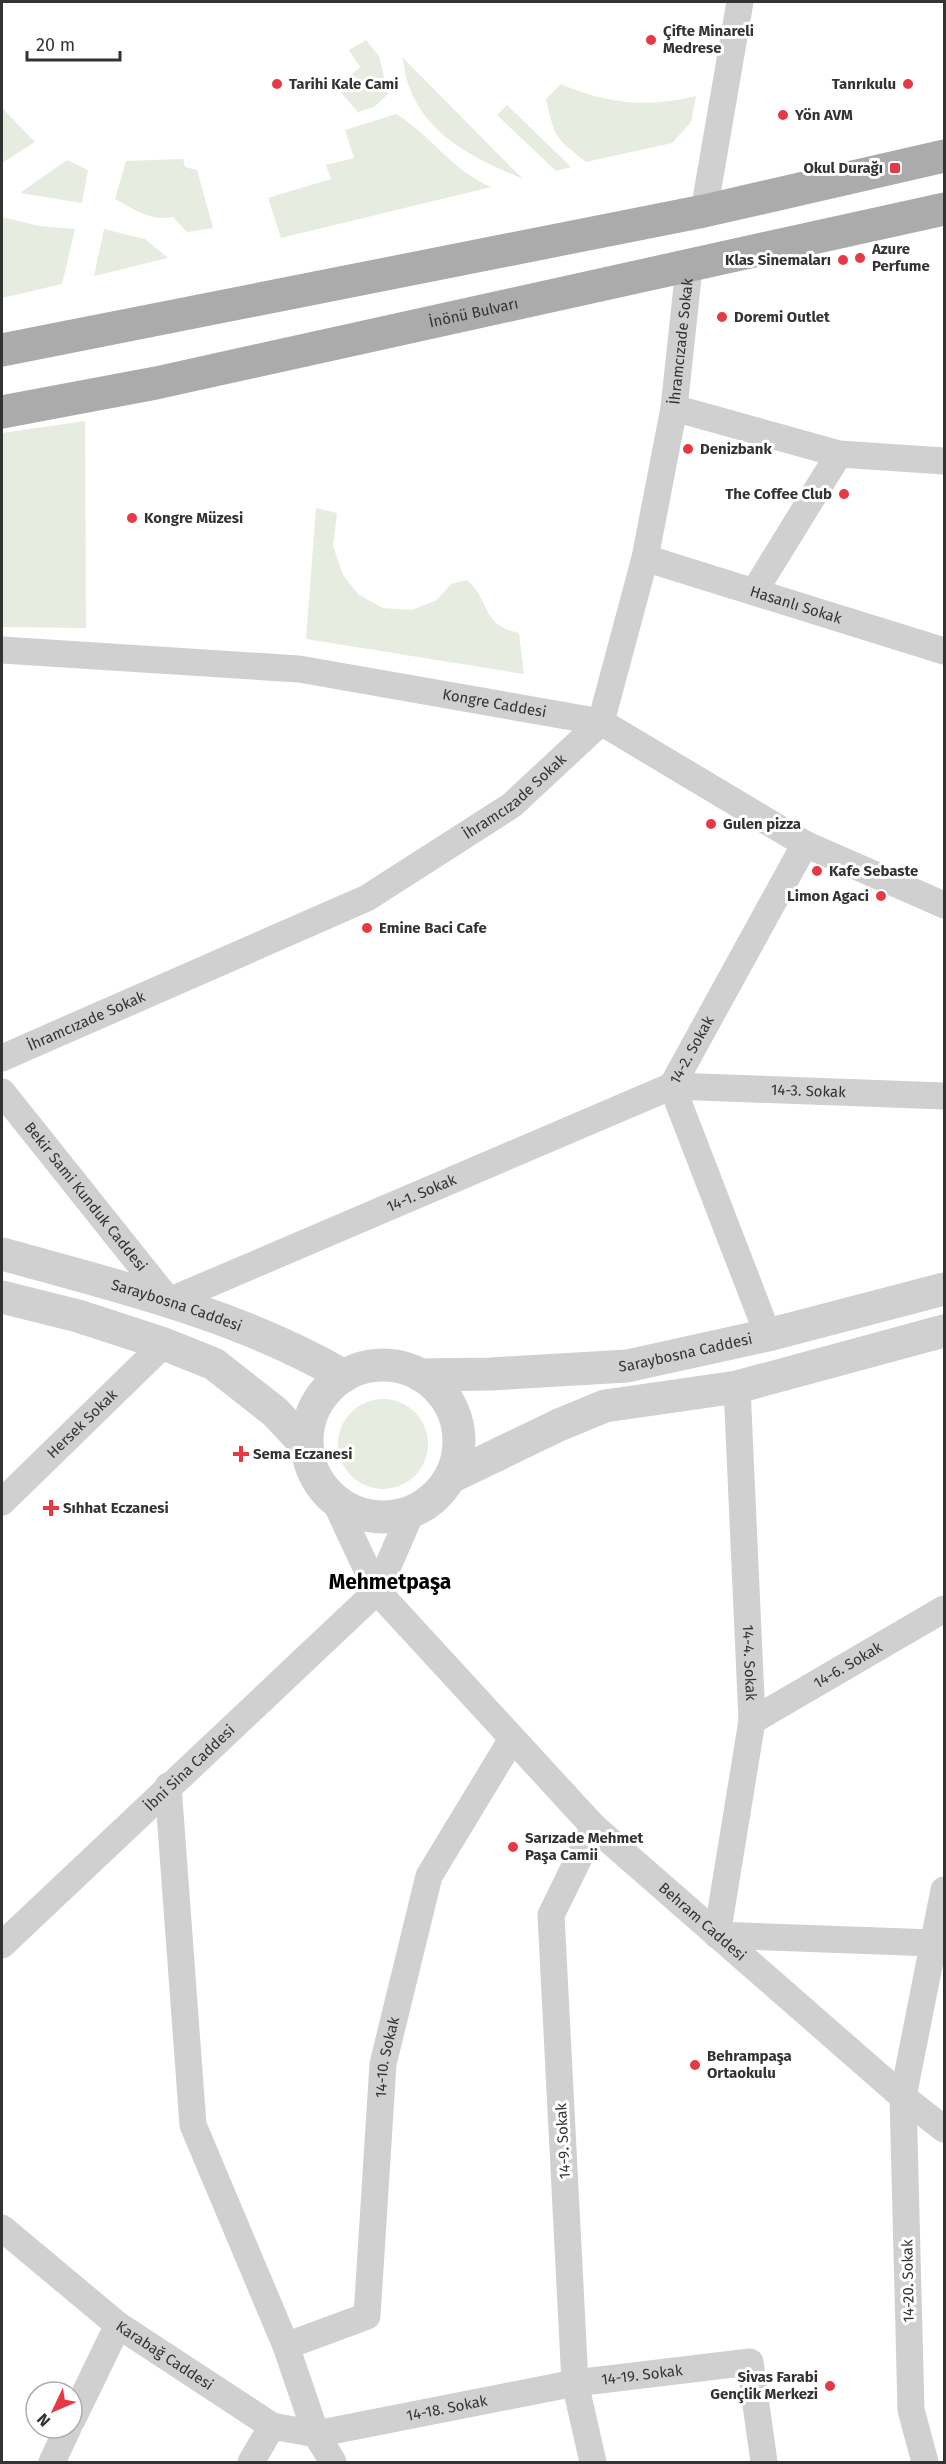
<svg xmlns="http://www.w3.org/2000/svg" width="946" height="2464" font-family="'Fira Sans',sans-serif">
<style>
.green{fill:#e6ecdf}
.lines{fill:none;stroke-linecap:round;stroke-linejoin:round}
.minor{stroke:#d0d0d0;stroke-width:27}
.tertiary{stroke:#d0d0d0;stroke-width:33}
.primary{stroke:#ababab;stroke-width:33}
.poi-dot{fill:#e63946;stroke:#fff;stroke-width:2}
.labels{text-anchor:middle;dominant-baseline:central;stroke-width:6;stroke-linejoin:round;paint-order:stroke}
.poi-label{font-size:15px;font-weight:bold;fill:#333;stroke:#fff;text-anchor:start}
.street-label{font-size:15px;fill:#333;stroke:#fff}
.district-label{font-size:21px;font-weight:bold;fill:#000;stroke:#fff}
</style>
<rect width="100%" height="100%" fill="#fff"/>
<g class="green">
<path d="M 366,40 L 379,56 L 388,94 L 374,107 L 358,112 L 337,88 L 360,67 L 349,50 Z"/>
<path d="M 402,57 L 523,179 C 478,160 429,138 410,89 C 406,79 405,68 402,57 Z"/>
<path d="M 561,84 C 606,104 648,108 696,96 L 691,122 L 672,143 L 586,162 C 555,137 555,139 546,99 Z"/>
<path d="M 507,105 L 571,167 L 556,171 L 497,115 Z"/>
<path d="M 2,108 L 35,142 L 2,163 Z"/>
<path d="M 396,114 C 431,135 452,171 491,187 L 281,238 L 268,198 L 331,179 L 326,165 L 354,158 L 345,130 Z"/>
<path d="M 183,159 L 185,167 L 197,170 L 213,228 L 187,232 L 173,217 C 152,222 133,209 115,199 L 126,161 Z"/>
<path d="M 67,160 L 88,170 L 82,203 L 20,193 Z"/>
<path d="M 2,217 L 39,226 L 75,229 L 62,284 L 2,298 Z"/>
<path d="M 104,229 L 145,239 L 168,258 L 94,276 Z"/>
<path d="M 85,421 L 86,628 L 2,627 L 2,433 Z"/>
<path d="M 316,508 L 337,513 L 333,546 L 343,575 L 359,595 L 383,608 L 412,610 L 437,600 L 451,584 L 467,580 C 492,602 479,624 519,633 L 524,674 L 306,639 Z"/>
<circle cx="383" cy="1444" r="45"/>
</g>
<g class="lines">
<g class="minor">
<path d="M 704,211 L 740,2"/>
<path d="M 674,408 L 839,454 L 944,461"/>
<path id="s1" d="M 645,558 L 944,651"/>
<path d="M 754,592 L 839,454"/>
<path id="s2" d="M 2,650 L 299,669 L 601,722 L 805,844 L 944,905"/>
<path id="s3" d="M 2,1058 L 367,898 L 512,805 L 601,722 L 645,558 L 674,408 L 689,268"/>
<path id="s4" d="M 2,1092 L 169,1301 L 672,1086 L 944,1096"/>
<path id="s5" d="M 768,1335 L 672,1086 L 805,844"/>
<path id="s6" d="M 737,1387 L 752,1721 L 717,1935 L 934,1943"/>
<path id="s7" d="M 334,1499 L 377,1591 L 594,1827 L 903,2097 L 944,2129"/>
<path id="s8" d="M 2,1502 L 164,1344"/>
<path id="s9" d="M 752,1721 L 944,1609"/>
<path id="s10" d="M 168,1786 L 193,2125 L 286,2346 L 316,2434 L 575,2383 L 750,2362 L 764,2462"/>
<path id="s11" d="M 2,1945 L 377,1591 L 411,1513"/>
<path id="s12" d="M 2,2228 L 118,2325 L 272,2426 L 316,2434 L 333,2462"/>
<path id="s13" d="M 286,2346 L 367,2316 L 383,2064 L 429,1876 L 512,1739"/>
<path d="M 72,2420 L 118,2325"/>
<path d="M 52,2462 L 68,2428"/>
<path d="M 251,2462 L 272,2426"/>
<path d="M 593,2462 L 575,2383 L 551,1915 L 594,1827"/>
<path d="M 925,2462 L 911,2410 L 903,2097 L 944,1890"/>
</g>
<g class="tertiary">
<path id="s14" d="M 2,1254 C 117,1286 240,1315 344,1376"/>
<path d="M 2,1297 L 78,1316 L 164,1344 L 214,1364 L 275,1412 L 307,1446"/>
<circle cx="383" cy="1441" r="76"/>
<path id="s15" d="M 420,1375 L 491,1374 L 627,1366 L 768,1335 L 944,1289"/>
<path d="M 451,1477 L 559,1425 L 605,1406 L 737,1387 L 944,1331"/>
</g>
<g class="primary">
<path d="M 2,350 L 704,211 L 944,156"/>
<path id="s16" d="M 2,412 L 156,383 L 944,209"/>
</g>
</g>
<g class="poi-dot">
<circle cx="651" cy="40" r="6"/>
<circle cx="277" cy="84" r="6"/>
<circle cx="908" cy="84" r="6"/>
<circle cx="783" cy="115" r="6"/>
<rect x="889" y="162" width="12" height="12" rx="3"/>
<circle cx="860" cy="258" r="6"/>
<circle cx="843" cy="260" r="6"/>
<circle cx="722" cy="317" r="6"/>
<circle cx="688" cy="449" r="6"/>
<circle cx="844" cy="494" r="6"/>
<circle cx="132" cy="518" r="6"/>
<circle cx="711" cy="824" r="6"/>
<circle cx="817" cy="871" r="6"/>
<circle cx="881" cy="896" r="6"/>
<circle cx="367" cy="928" r="6"/>
<path d="M238 1445h6v6h6v6h-6v6h-6v-6h-6v-6h6z"/>
<path d="M48 1499h6v6h6v6h-6v6h-6v-6h-6v-6h6z"/>
<circle cx="513" cy="1847" r="6"/>
<circle cx="695" cy="2065" r="6"/>
<circle cx="830" cy="2386" r="6"/>
</g>
<g class="labels">
<g class="poi-label">
<text x="663" y="31">Çifte Minareli<tspan x="663" dy="17">Medrese</tspan></text>
<text x="289" y="84">Tarihi Kale Cami</text>
<text x="896" y="84" text-anchor="end">Tanrıkulu</text>
<text x="795" y="115">Yön AVM</text>
<text x="883" y="168" text-anchor="end">Okul Durağı</text>
<text x="872" y="249">Azure<tspan x="872" dy="17">Perfume</tspan></text>
<text x="831" y="260" text-anchor="end">Klas Sinemaları</text>
<text x="734" y="317">Doremi Outlet</text>
<text x="700" y="449">Denizbank</text>
<text x="832" y="494" text-anchor="end">The Coffee Club</text>
<text x="144" y="518">Kongre Müzesi</text>
<text x="723" y="824">Gulen pizza</text>
<text x="829" y="871">Kafe Sebaste</text>
<text x="869" y="896" text-anchor="end">Limon Agaci</text>
<text x="379" y="928">Emine Baci Cafe</text>
<text x="253" y="1454">Sema Eczanesi</text>
<text x="63" y="1508">Sıhhat Eczanesi</text>
<text x="525" y="1838">Sarızade Mehmet<tspan x="525" dy="17">Paşa Camii</tspan></text>
<text x="707" y="2056">Behrampaşa<tspan x="707" dy="17">Ortaokulu</tspan></text>
<text x="818" y="2377" text-anchor="end">Sivas Farabi<tspan x="818" dy="17">Gençlik Merkezi</tspan></text>
</g>
<g class="street-label">
<text stroke="none"><textPath href="#s16" startOffset="482">İnönü Bulvarı</textPath></text>
<text stroke="none"><textPath href="#s3" startOffset="1082">İhramcızade Sokak</textPath></text>
<text stroke="none"><textPath href="#s1" startOffset="158">Hasanlı Sokak</textPath></text>
<text stroke="none"><textPath href="#s2" startOffset="496">Kongre Caddesi</textPath></text>
<text stroke="none"><textPath href="#s3" startOffset="578">İhramcızade Sokak</textPath></text>
<text stroke="none"><textPath href="#s3" startOffset="92">İhramcızade Sokak</textPath></text>
<text stroke="none"><textPath href="#s5" startOffset="308">14-2. Sokak</textPath></text>
<text stroke="none"><textPath href="#s4" startOffset="951">14-3. Sokak</textPath></text>
<text stroke="none"><textPath href="#s4" startOffset="542">14-1. Sokak</textPath></text>
<text stroke="none"><textPath href="#s4" startOffset="134">Bekir Sami Kunduk Caddesi</textPath></text>
<text stroke="none"><textPath href="#s14" startOffset="182">Saraybosna Caddesi</textPath></text>
<text stroke="none"><textPath href="#s15" startOffset="267">Saraybosna Caddesi</textPath></text>
<text stroke="none"><textPath href="#s8" startOffset="112">Hersek Sokak</textPath></text>
<text stroke="none"><textPath href="#s6" startOffset="276">14-4. Sokak</textPath></text>
<text stroke="none"><textPath href="#s9" startOffset="111">14-6. Sokak</textPath></text>
<text stroke="none"><textPath href="#s11" startOffset="258">İbni Sina Caddesi</textPath></text>
<text stroke="none"><textPath href="#s7" startOffset="566">Behram Caddesi</textPath></text>
<text stroke="none"><textPath href="#s13" startOffset="346">14-10. Sokak</textPath></text>
<text transform="translate(563 2141) rotate(-93)">14-9. Sokak</text>
<text transform="translate(908 2281) rotate(-91)">14-20. Sokak</text>
<text stroke="none"><textPath href="#s12" startOffset="207">Karabağ Caddesi</textPath></text>
<text stroke="none"><textPath href="#s10" startOffset="1004">14-19. Sokak</textPath></text>
<text stroke="none"><textPath href="#s10" startOffset="806">14-18. Sokak</textPath></text>
</g>
<g class="district-label">
<text x="390" y="1582">Mehmetpaşa</text>
</g>
</g>
<rect width="946" height="2464" fill="none" stroke="#333333" stroke-width="6"/>
<g transform="translate(54 2410) rotate(226)"><circle r="28" fill="#ffffff" stroke="#adadad" stroke-width="1.5"/>
<path d="M0-4.5L10 22L0 15L-10 22Z" fill="#e63946"/>
<text y="-9" font-size="16" font-weight="bold" text-anchor="middle" fill="#333333">N</text>
</g>
<path d="M27 51v9h93v-9" fill="none" stroke="#333333" stroke-width="3"/>
<text x="36" y="51" font-size="18" fill="#333333" stroke="#ffffff" stroke-width="4.5" paint-order="stroke">20 m</text>
</svg>
